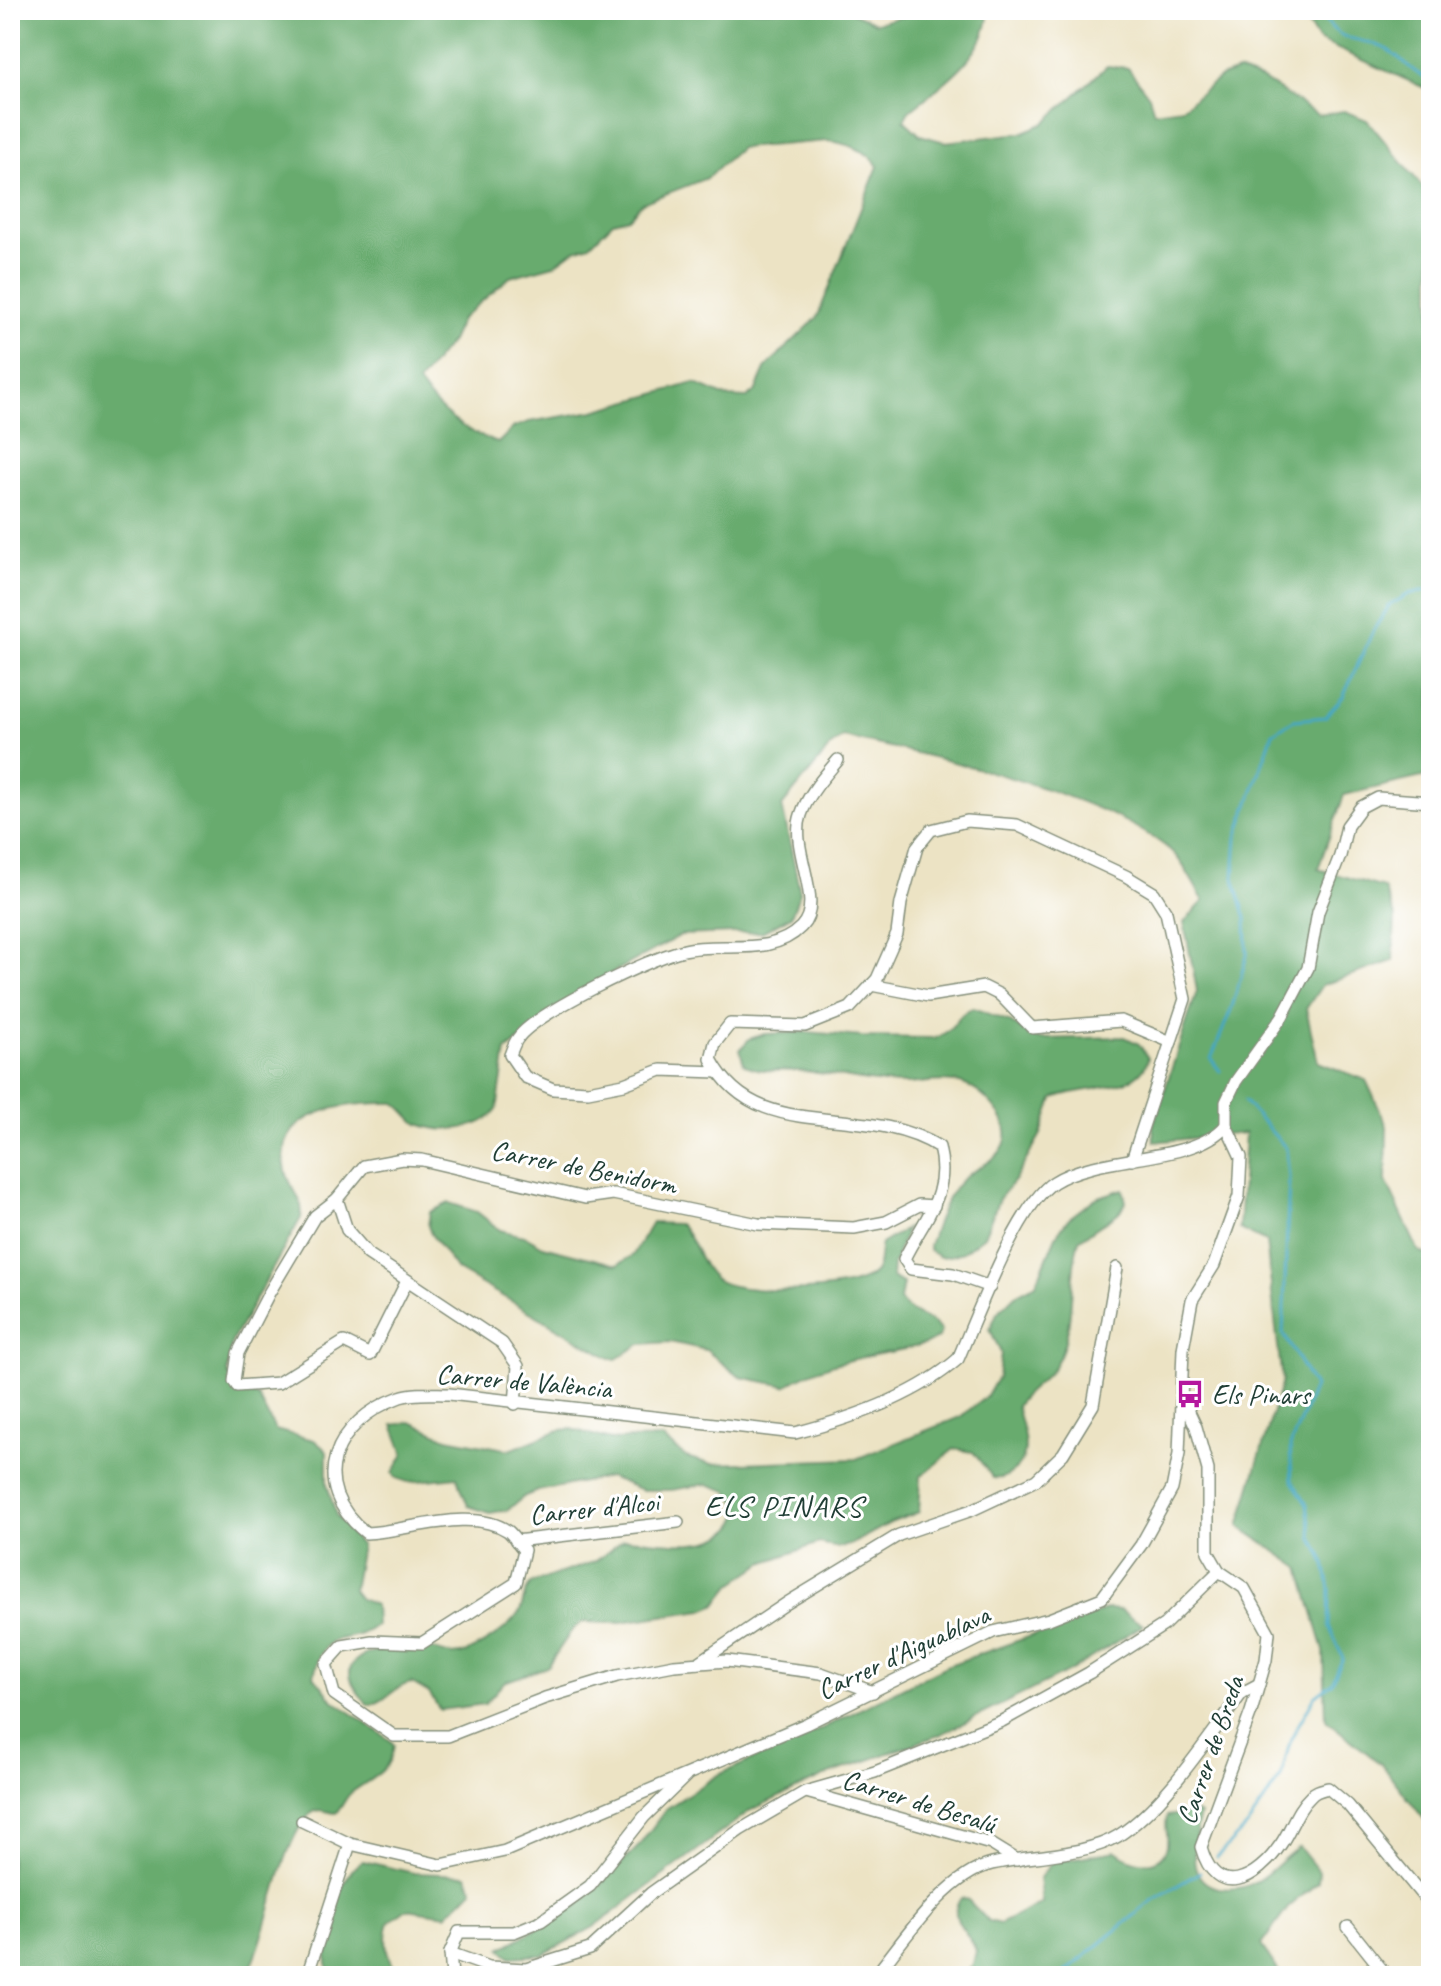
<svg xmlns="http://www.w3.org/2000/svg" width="1441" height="1986" font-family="Caveat,sans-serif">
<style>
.forest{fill:#68ab6e;stroke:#447451;stroke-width:2;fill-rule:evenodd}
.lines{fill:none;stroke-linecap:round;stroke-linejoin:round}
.stream{stroke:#44a7c3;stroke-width:3}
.street-casing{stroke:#86907c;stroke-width:14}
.street{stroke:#fff;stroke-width:11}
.labels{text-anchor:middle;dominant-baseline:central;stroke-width:6;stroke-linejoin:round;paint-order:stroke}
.street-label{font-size:28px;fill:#1f3d34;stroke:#fff}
.poi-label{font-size:28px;fill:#1f3d34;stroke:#fff;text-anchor:start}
.neighbourhood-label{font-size:30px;letter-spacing:2px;fill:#1f3d34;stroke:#fff}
</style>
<rect width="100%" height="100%" fill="#fff"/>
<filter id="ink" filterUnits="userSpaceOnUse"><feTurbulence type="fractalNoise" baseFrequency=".0125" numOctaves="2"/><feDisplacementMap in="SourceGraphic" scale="16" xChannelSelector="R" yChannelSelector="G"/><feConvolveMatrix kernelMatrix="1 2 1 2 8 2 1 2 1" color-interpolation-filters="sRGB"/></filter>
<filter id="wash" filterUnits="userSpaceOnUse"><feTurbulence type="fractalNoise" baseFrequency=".006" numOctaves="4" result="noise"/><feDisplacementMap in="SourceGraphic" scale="32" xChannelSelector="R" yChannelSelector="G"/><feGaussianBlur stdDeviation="1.8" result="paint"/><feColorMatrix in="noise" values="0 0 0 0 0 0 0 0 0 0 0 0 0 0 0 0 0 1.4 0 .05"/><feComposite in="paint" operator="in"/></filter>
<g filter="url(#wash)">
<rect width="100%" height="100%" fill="#ece3c4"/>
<g class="forest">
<path d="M 10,10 L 847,10 L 875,23 C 907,16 957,0 988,15 C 986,56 939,87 909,111 L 904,120 L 920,135 L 945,142 L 1021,133 L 1043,124 L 1107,66 L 1128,68 L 1149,96 L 1154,112 L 1182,108 L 1221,77 L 1238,71 L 1263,80 L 1318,115 L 1344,111 L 1367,120 L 1431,197 L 1431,775 L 1344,795 L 1318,869 L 1384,888 L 1395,917 L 1393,961 L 1322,985 L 1306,1009 L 1318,1062 L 1366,1080 L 1387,1126 L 1386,1181 L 1418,1250 L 1431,1258 L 1431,1828 L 1382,1765 L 1326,1720 L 1324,1651 L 1300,1568 L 1239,1526 L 1282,1381 L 1266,1242 L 1239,1229 L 1245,1133 L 1154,1142 L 1153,1126 L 1197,991 L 1184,922 L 1204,901 C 1194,886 1184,862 1170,850 C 1100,792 934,756 843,737 L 831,746 L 782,806 L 800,892 L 791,916 L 762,932 L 681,935 L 599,980 L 506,1051 L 497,1110 C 481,1130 442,1134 419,1124 C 409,1119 404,1108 395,1103 C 352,1102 271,1108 286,1171 C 290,1189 305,1199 301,1218 L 232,1341 L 227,1373 L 241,1390 L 258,1397 L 275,1430 L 314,1440 L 327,1451 L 327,1484 L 336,1515 L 361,1546 L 353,1590 L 360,1599 L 375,1605 L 376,1625 C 348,1649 325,1622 314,1676 L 333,1700 L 391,1741 L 394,1745 C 390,1773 372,1777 352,1792 C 345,1797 343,1807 336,1813 C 329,1813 319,1807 312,1813 C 280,1837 269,1941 246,1976 L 10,1976 ZM 828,141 C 846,143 868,150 878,166 L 817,318 L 766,367 L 755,392 L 747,398 L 726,397 L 694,383 L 594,411 L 529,422 L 514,427 L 498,443 C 463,431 440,413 418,383 L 451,341 L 461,319 L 510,277 L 554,265 L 573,251 L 590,245 L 613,222 L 628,218 L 642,203 L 707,178 L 740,148 Z"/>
<path d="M 1307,10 L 1431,10 L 1431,91 L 1318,40 L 1307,22 Z"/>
<path d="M 973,1008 L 1008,1021 L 1038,1039 L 1125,1037 L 1139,1044 L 1148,1058 C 1141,1094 1078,1085 1053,1099 L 1041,1134 L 1016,1178 L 999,1199 L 984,1236 L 963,1252 L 950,1256 L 940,1257 L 929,1251 L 929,1245 C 937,1224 943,1201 958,1184 C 971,1168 1002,1162 1006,1139 C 1010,1118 981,1090 963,1084 C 944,1078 921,1084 902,1084 C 866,1084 833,1073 798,1071 C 780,1069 760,1074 744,1064 L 740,1050 L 749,1039 L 765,1034 L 808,1032 L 862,1037 L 935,1038 C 954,1033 956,1013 973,1008 Z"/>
<path d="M 1123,1189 L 1126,1202 L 1121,1211 L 1079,1240 C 1067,1279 1077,1329 1055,1365 C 1045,1381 1027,1389 1016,1406 C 1022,1429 1035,1457 1011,1473 C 1005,1478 1001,1479 993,1478 L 973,1452 L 954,1449 L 921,1476 L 919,1512 L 890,1523 L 850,1545 L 838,1547 L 819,1543 L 763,1563 L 732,1584 L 715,1605 L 703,1610 L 614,1623 L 583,1622 L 573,1629 L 547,1667 L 504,1682 L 485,1704 L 440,1710 L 429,1693 L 412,1683 C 394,1685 385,1704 368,1705 C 361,1697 350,1683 350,1673 C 349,1650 403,1644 420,1646 C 438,1648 448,1660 467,1652 C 485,1644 510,1628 520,1611 C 525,1601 523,1591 532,1583 L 596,1561 L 624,1539 C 660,1540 732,1559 741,1508 L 728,1491 L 707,1484 L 671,1490 L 642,1490 L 609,1477 L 538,1491 L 525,1496 L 507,1510 L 490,1513 L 468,1506 L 457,1477 L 408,1482 L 396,1478 L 393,1473 L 404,1454 L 393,1425 L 411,1422 L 447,1438 L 510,1450 L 560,1430 L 572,1429 L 611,1440 L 662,1438 L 686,1457 L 710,1464 L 856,1459 L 960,1417 L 987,1396 L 998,1377 L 1001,1353 L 990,1329 L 997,1313 L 1015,1295 L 1036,1284 L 1056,1236 L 1068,1219 L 1096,1198 Z"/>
<path d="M 449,1203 L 477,1212 L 500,1230 L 527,1237 L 543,1246 L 617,1265 L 633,1255 L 652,1223 L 679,1224 C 696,1240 699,1267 717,1280 C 739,1295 855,1295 874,1273 C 881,1266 878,1253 881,1244 L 907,1228 L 893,1264 L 892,1278 L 903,1283 L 900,1300 C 910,1317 929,1315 941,1331 L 939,1337 L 926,1344 C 881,1356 823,1359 786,1386 L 740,1377 L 706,1350 L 670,1342 L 641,1344 L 616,1359 L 610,1358 L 457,1270 L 431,1234 L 428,1226 L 430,1212 Z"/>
<path d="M 1108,1609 L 1120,1610 L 1143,1625 L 1070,1671 L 939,1735 L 824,1776 L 751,1810 L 594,1927 L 542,1955 L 511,1957 L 501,1949 L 579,1905 L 638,1847 L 666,1809 L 716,1776 L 815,1732 L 946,1666 Z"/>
<path d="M 1195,1812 L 1200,1814 C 1195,1840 1183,1881 1219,1888 C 1231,1890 1245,1888 1255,1882 C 1272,1873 1283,1857 1299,1847 L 1319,1872 L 1318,1882 L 1288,1908 L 1261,1945 L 1282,1976 L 964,1976 L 973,1964 L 976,1951 C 971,1932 945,1920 961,1898 L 968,1900 L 988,1921 L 1000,1924 L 1042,1903 L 1039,1879 L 1052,1862 L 1116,1851 C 1129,1861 1156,1872 1166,1849 C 1170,1838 1164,1827 1167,1816 Z"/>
<path d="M 363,1861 L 414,1873 L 467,1875 L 473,1890 L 446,1915 L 407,1909 L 389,1922 C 383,1940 386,1967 403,1976 L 336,1976 L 327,1966 C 325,1941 339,1872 363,1861 Z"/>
</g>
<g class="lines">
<g class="stream">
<path d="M 1324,10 L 1323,15 C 1341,48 1360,34 1388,50 C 1403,59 1415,76 1431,80"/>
<path d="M 1220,1071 L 1211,1059 L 1232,1007 L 1247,955 L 1246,918 L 1234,878 L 1237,837 L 1273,733 L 1294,720 L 1325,717 L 1343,697 L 1374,629 L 1390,605 L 1409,594 L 1431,589"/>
<path d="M 1217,1857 L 1247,1826 L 1281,1777 L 1291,1738 L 1315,1696 L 1332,1683 L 1343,1658 L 1329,1626 L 1330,1589 L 1325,1563 L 1312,1537 L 1307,1505 L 1292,1480 L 1290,1446 L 1314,1387 L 1283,1333 L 1289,1177 L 1286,1148 L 1244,1101"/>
<path d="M 1061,1976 L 1153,1900 L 1200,1872"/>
</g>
</g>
</g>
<g filter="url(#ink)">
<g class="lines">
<defs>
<g id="street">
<path d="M 871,985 L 928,996 L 984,987 L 1000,995 L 1032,1028 L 1121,1021 L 1171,1042"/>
<path d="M 718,1072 L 661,1070 L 624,1084 L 588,1091 L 553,1089 L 525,1077 L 510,1055 C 512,1050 514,1043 518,1038 C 535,1013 652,957 684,950 C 721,941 771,958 801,927 C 826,902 789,850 801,815 C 808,794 824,777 838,760"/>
<path d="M 337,1199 L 315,1216 L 269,1293 L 238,1353 L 234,1381 L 237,1386 L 278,1383 L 344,1342 L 370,1355 L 407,1281"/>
<path d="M 990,1287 L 953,1274 L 911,1269 L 904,1259 C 924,1218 951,1195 939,1147 C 863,1099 757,1147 711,1059 L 715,1043 L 730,1024 L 805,1026 L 850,1008 L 877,979 L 897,934 L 901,903 L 917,847 L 931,830 L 967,821 L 1017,825 L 1126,876 L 1154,893 L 1166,912 L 1185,999 L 1132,1160"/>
<path d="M 1184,1401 L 1196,1427 L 1208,1470 L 1208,1552 L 1219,1571 L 1244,1588 L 1269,1633 L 1266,1660 L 1251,1712 L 1201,1847 C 1216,1901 1257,1880 1281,1844 C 1292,1828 1296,1810 1311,1796 C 1315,1791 1321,1790 1328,1788 L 1348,1805 L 1431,1906"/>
<path d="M 515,1404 L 518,1366 L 502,1343 L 368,1254 L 347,1230 L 337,1199 L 364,1166 L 402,1159 L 422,1160 L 585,1198 L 613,1194 L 758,1224 L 854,1228 L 886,1222 L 919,1205 L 934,1206"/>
<path d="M 516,1541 L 678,1522"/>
<path d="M 698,1663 L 787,1603 L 899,1535 L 972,1510 L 1036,1480 L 1063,1454 L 1093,1405 L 1117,1268"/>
<path d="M 873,1692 L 821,1673 L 727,1661 L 674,1665 L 617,1676 L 545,1698 L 448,1736 L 394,1736 L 334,1694 L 326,1664 L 342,1646 L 372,1641 L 422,1643 L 516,1583 L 524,1550 C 519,1545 514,1536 508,1531 C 471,1506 406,1532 366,1533 C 306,1485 334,1421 400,1397 C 414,1392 434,1394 449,1394 L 795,1433 C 850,1419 914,1397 958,1359 C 976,1318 1018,1204 1054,1182 C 1100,1153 1194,1164 1226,1125"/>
<path d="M 806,1792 L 991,1844 L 1017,1860"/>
<path d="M 302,1821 L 350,1844 L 441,1865 L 505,1851 L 806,1724 L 993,1632 L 1049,1619 L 1102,1598 L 1141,1545 L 1172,1489 L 1179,1454 L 1183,1349 L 1192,1300 L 1214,1265 L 1239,1196 L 1241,1157 L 1226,1125 L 1226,1102 L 1236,1081 L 1282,1017 L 1308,968 L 1318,912 L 1340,856 L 1347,826 L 1361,807 L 1378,798 L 1431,802"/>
<path d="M 1348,1927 L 1387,1976"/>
<path d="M 450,1953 L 489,1967 L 526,1969 L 590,1949 L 651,1893 L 740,1830 L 805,1792 L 875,1772 L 1002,1721 L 1089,1673 L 1164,1625 L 1219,1571"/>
<path d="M 307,1976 L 350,1844"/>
<path d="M 452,1976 L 450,1953 L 459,1932 L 514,1932 L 541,1921 L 590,1886 L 644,1817 L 686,1776"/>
<path d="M 875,1976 C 904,1940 946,1875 992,1864 C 1029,1855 1086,1856 1118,1836 C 1165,1806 1208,1738 1242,1693 L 1259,1684"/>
</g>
</defs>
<use href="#street" class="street-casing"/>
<use href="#street" class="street"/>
</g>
</g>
<defs>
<symbol id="bus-bare" viewBox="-9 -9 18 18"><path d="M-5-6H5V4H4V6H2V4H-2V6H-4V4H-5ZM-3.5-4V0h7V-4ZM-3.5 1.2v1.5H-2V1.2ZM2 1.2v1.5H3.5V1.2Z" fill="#b5179e" stroke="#fff" stroke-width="2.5" paint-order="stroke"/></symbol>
</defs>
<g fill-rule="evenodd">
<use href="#bus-bare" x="1170" y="1374" width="40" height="40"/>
</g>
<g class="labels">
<g class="street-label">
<text transform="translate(584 1167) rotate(11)">Carrer de Benidorm</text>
<text transform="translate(524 1381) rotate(5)">Carrer de València</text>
<text transform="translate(594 1508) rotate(-6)">Carrer d'Alcoi</text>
<text transform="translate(903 1652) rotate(-25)">Carrer d'Aiguablava</text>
<text transform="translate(1210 1750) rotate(-71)">Carrer de Breda</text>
<text transform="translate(919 1801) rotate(17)">Carrer de Besalú</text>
</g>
<g class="poi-label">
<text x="1212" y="1394">Els Pinars</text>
</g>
<g class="neighbourhood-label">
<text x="784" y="1506">ELS PINARS</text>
</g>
</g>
<rect width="1441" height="1986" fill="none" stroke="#fff" stroke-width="40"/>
</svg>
